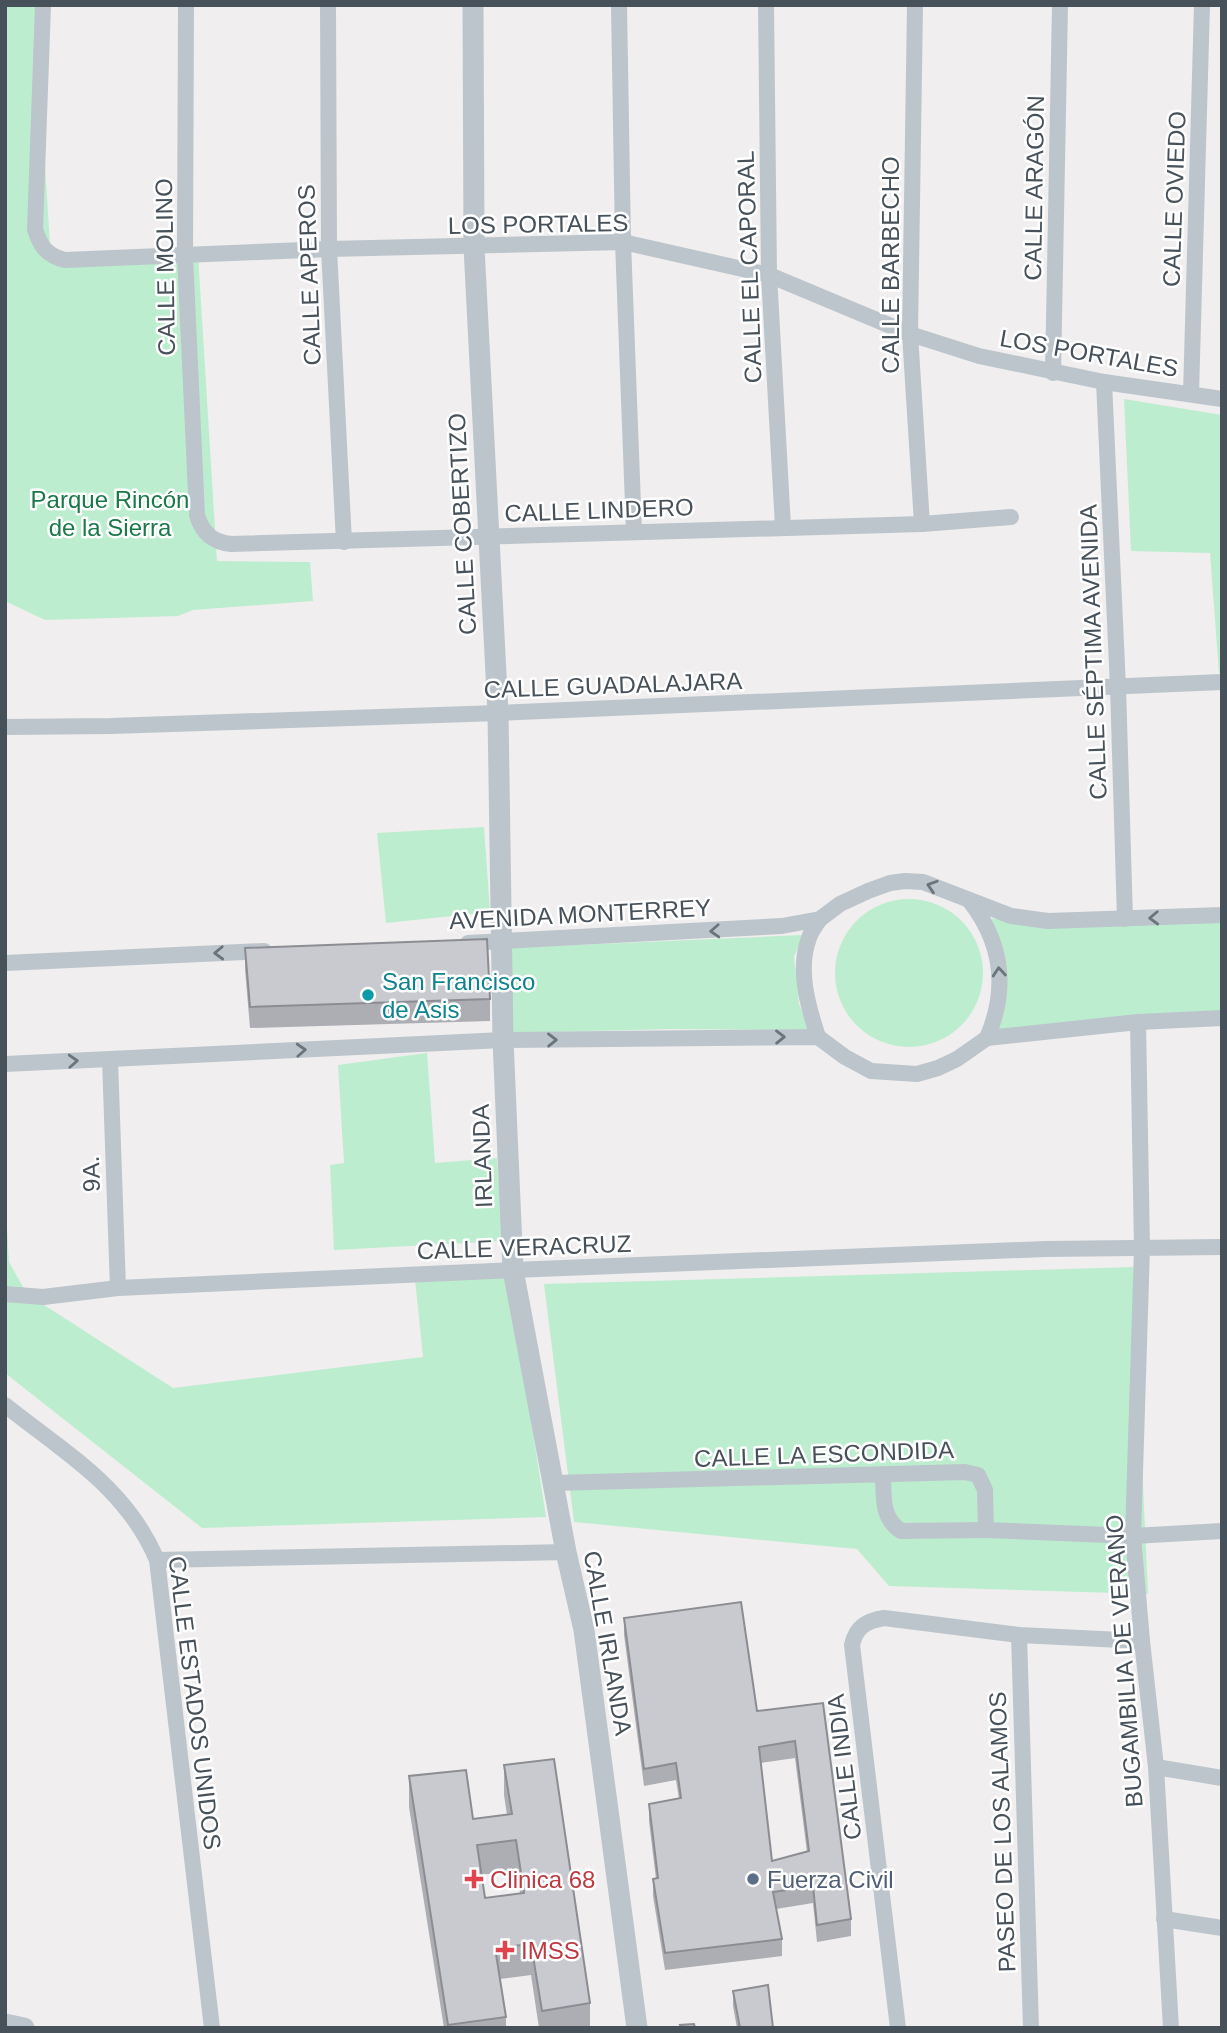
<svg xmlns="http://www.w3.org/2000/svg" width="1227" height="2033" font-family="Helvetica,sans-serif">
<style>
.green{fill:#bdedcf}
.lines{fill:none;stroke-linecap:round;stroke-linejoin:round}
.minor{stroke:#bcc5cc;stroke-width:16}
.tertiary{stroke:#bcc5cc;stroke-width:21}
.wall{fill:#acaeb3;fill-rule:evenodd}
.building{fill:#c8cad0;stroke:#8c8d92;stroke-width:2;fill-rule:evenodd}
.oneway{stroke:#6a747c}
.culture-dot{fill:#0f9aa8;stroke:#fff;stroke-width:2.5}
.health-dot{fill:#e0444e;stroke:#fff;stroke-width:2.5}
.service-dot{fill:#5c6f8a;stroke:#fff;stroke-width:2.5}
.labels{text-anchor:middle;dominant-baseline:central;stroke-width:5;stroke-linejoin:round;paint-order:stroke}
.street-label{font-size:24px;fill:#47515a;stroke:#fff}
.park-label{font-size:24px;fill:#1a7849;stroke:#fff}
.culture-label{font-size:24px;fill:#0d838f;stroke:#fff;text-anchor:start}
.health-label{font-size:24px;fill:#be3a42;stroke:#fff;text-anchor:start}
.service-label{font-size:24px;fill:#4e5e75;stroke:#fff;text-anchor:start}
</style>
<rect width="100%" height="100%" fill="#f0eeee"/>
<g class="green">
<path d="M 5,5 L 35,5 L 51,261 L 198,255 L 217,561 L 310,562 L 313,601 L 193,610 L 178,616 L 45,620 L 5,601 Z"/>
<path d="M 1124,399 L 1222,415 L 1222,673 L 1219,673 L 1210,553 L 1131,551 Z"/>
<path d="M 484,827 L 490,912 L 386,923 L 377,833 Z"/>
<circle cx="909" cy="973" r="74"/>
<path d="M 1222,911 L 1222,1025 L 987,1038 L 1000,976 L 984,919 Z"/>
<path d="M 803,935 L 794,957 L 799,1004 L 810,1030 L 672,1029 L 510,1033 L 509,948 Z"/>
<path d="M 427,1053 L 435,1163 L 497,1158 L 504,1241 L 334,1250 L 330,1165 L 344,1163 L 338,1065 Z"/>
<path d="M 5,1224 L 7,1227 L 9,1262 L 27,1294 L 173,1388 L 423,1357 L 415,1279 L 508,1271 L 546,1517 L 202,1528 L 5,1373 Z"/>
<path d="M 1133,1267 L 1148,1594 L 889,1586 L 857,1549 L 574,1522 L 544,1284 Z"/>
</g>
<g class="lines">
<g class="minor">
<path d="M 43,5 L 35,229 C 40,247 48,256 65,260 L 329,249 L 623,242 L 769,275 L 910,334 L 979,356 L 1104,382 L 1222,399"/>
<path d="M 186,5 L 185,256 L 197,515 C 202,533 213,542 231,544 L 922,524 L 1011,517"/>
<path d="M 328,5 L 329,249 L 344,542"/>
<path d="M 619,5 L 623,242 L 634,531"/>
<path d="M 766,5 L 769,275 L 783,527"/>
<path d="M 915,5 L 910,334 L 922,524"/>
<path d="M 1053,373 L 1060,5"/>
<path d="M 1104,382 L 1118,687 L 1125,919"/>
<path d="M 1191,394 L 1202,5"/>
<path d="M 5,727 L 111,726 L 498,713 L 1222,682"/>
<path d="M 969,900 C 1003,943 1008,989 987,1038"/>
<path d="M 468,943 L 782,926 L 820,919 L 840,904 L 868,891 L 890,883 L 905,881 L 923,882 L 1011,916 L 1048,921 L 1222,915"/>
<path d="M 5,963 L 264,951"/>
<path d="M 1138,1022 L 1142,1248 L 1133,1536 L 1142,1641 L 1156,1767 L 1171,2028"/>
<path d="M 818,1037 C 808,1006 797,970 809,938 C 811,931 816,925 820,919"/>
<path d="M 110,1060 L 118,1288"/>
<path d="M 5,1064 L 503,1040 L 818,1037 L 845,1057 L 871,1071 L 917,1074 L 938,1068 L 957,1059 L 987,1038 L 1138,1022 L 1222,1018"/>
<path d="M 5,1294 L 43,1297 L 118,1288 L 513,1270 L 1045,1249 L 1222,1247"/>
<path d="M 5,1405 C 65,1453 126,1487 157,1560 L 212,2028"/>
<path d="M 883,1475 C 884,1497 881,1518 901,1531 L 986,1530"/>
<path d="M 553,1483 L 965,1472 L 978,1475 L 985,1490 L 986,1530 L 1133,1536 L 1222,1531"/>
<path d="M 157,1560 L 566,1552"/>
<path d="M 1019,1635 L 1031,2028"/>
<path d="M 1156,1767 L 1222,1778"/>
<path d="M 1164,1919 L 1222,1928"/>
<path d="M 898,2028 L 852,1645 C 856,1627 866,1621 884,1618 L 1019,1635 L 1142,1641"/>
</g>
<g class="tertiary">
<path d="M 473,5 L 474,247 L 498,713 L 503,1040 L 513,1270 L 566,1552 L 584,1630 L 637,2028"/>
<path d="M 5,2024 L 24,2028"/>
</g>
</g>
<g class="wall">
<path d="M 245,948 L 490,999 L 490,1021 L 250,1028 L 245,969 Z"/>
<path d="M 624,1618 L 757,1711 L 823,1703 L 851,1919 L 851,1936 L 817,1942 L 813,1903 L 776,1909 L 782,1939 L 782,1956 L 665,1970 L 653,1896 L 653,1879 L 656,1879 L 649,1821 L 649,1804 L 679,1799 L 676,1780 L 644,1786 L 624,1635 ZM 795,1758 L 807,1852 L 772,1861 L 761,1763 Z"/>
<path d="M 504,1765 L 590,2003 L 590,2028 L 539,2028 L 531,1975 L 500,1979 L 506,2017 L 506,2028 L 444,2028 L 409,1807 L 409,1776 L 473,1819 L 507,1815 L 504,1795 ZM 516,1870 L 520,1893 L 485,1898 L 481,1875 Z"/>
<path d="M 733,1991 L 773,2028 L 737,2028 L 733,2006 Z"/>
</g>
<g class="building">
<path d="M 487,939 L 490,999 L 250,1007 L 245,948 Z"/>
<path d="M 741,1602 L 757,1711 L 823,1703 L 851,1919 L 817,1925 L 813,1886 L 773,1892 L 782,1939 L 665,1953 L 653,1879 L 658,1878 L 649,1804 L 681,1798 L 676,1763 L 644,1769 L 624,1618 ZM 795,1741 L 809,1851 L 772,1861 L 759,1747 Z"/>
<path d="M 554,1759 L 590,2003 L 542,2011 L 531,1944 L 495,1948 L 506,2017 L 448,2025 L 409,1776 L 466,1770 L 473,1819 L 512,1814 L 504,1765 ZM 516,1840 L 524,1893 L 485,1898 L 477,1845 Z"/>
<path d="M 768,1985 L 773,2028 L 740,2028 L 733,1991 Z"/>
<path d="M 694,2024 L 695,2028 L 681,2028 L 680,2025 Z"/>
</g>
<defs><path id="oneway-chevron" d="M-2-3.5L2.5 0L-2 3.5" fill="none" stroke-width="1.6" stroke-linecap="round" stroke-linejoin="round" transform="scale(1.75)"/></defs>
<g class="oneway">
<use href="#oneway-chevron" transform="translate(932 886) rotate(-162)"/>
<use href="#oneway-chevron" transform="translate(1154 918) rotate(178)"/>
<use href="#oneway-chevron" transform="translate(715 931) rotate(177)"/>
<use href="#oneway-chevron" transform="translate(219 953) rotate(178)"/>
<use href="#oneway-chevron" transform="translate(999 972) rotate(-95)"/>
<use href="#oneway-chevron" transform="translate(780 1037) rotate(-1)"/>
<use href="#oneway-chevron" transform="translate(552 1040) rotate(-1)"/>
<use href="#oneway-chevron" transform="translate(301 1050) rotate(-3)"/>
<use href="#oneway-chevron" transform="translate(73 1061) rotate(-3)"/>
</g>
<circle class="culture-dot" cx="368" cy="995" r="7"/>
<g class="health-dot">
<path d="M470.5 1868.5h7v7h7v7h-7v7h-7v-7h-7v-7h7z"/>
<path d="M501.5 1939.5h7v7h7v7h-7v7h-7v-7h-7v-7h7z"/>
</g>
<circle class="service-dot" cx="753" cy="1879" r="7"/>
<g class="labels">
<g class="street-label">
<text transform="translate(1034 188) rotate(-89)">CALLE ARAGÓN</text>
<text transform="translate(1174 199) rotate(-88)">CALLE OVIEDO</text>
<text transform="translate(538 224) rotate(-1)">LOS PORTALES</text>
<text transform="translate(890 265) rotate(-90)">CALLE BARBECHO</text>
<text transform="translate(165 267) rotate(-91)">CALLE MOLINO</text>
<text transform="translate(749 267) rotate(-92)">CALLE EL CAPORAL</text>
<text transform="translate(309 275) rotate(-92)">CALLE APEROS</text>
<text transform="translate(1089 353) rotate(10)">LOS PORTALES</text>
<text transform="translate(599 510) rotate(-2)">CALLE LINDERO</text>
<text transform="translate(462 524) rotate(-93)">CALLE COBERTIZO</text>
<text transform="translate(1093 652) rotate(-92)">CALLE SÉPTIMA AVENIDA</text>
<text transform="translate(613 685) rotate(-2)">CALLE GUADALAJARA</text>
<text transform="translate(580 914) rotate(-3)">AVENIDA MONTERREY</text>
<text transform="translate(482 1156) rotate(-92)">IRLANDA</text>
<text transform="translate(91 1174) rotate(-92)">9A.</text>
<text transform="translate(524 1247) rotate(-2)">CALLE VERACRUZ</text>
<text transform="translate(824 1454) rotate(-2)">CALLE LA ESCONDIDA</text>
<text transform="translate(608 1643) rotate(80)">CALLE IRLANDA</text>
<text transform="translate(1124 1661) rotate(-94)">BUGAMBILIA DE VERANO</text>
<text transform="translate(195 1703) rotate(83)">CALLE ESTADOS UNIDOS</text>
<text transform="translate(844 1767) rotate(-97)">CALLE INDIA</text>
<text transform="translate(1002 1832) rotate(-92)">PASEO DE LOS ALAMOS</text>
</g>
<g class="park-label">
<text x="110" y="499">Parque Rincón<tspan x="110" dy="28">de la Sierra</tspan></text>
</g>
<g class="culture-label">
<text x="382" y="981">San Francisco<tspan x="382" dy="28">de Asis</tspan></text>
</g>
<g class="health-label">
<text x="490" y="1879">Clinica 68</text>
<text x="521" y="1950">IMSS</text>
</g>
<g class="service-label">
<text x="767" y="1879">Fuerza Civil</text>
</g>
</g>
<rect width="1227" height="2033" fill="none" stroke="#47515a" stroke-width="14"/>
</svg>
